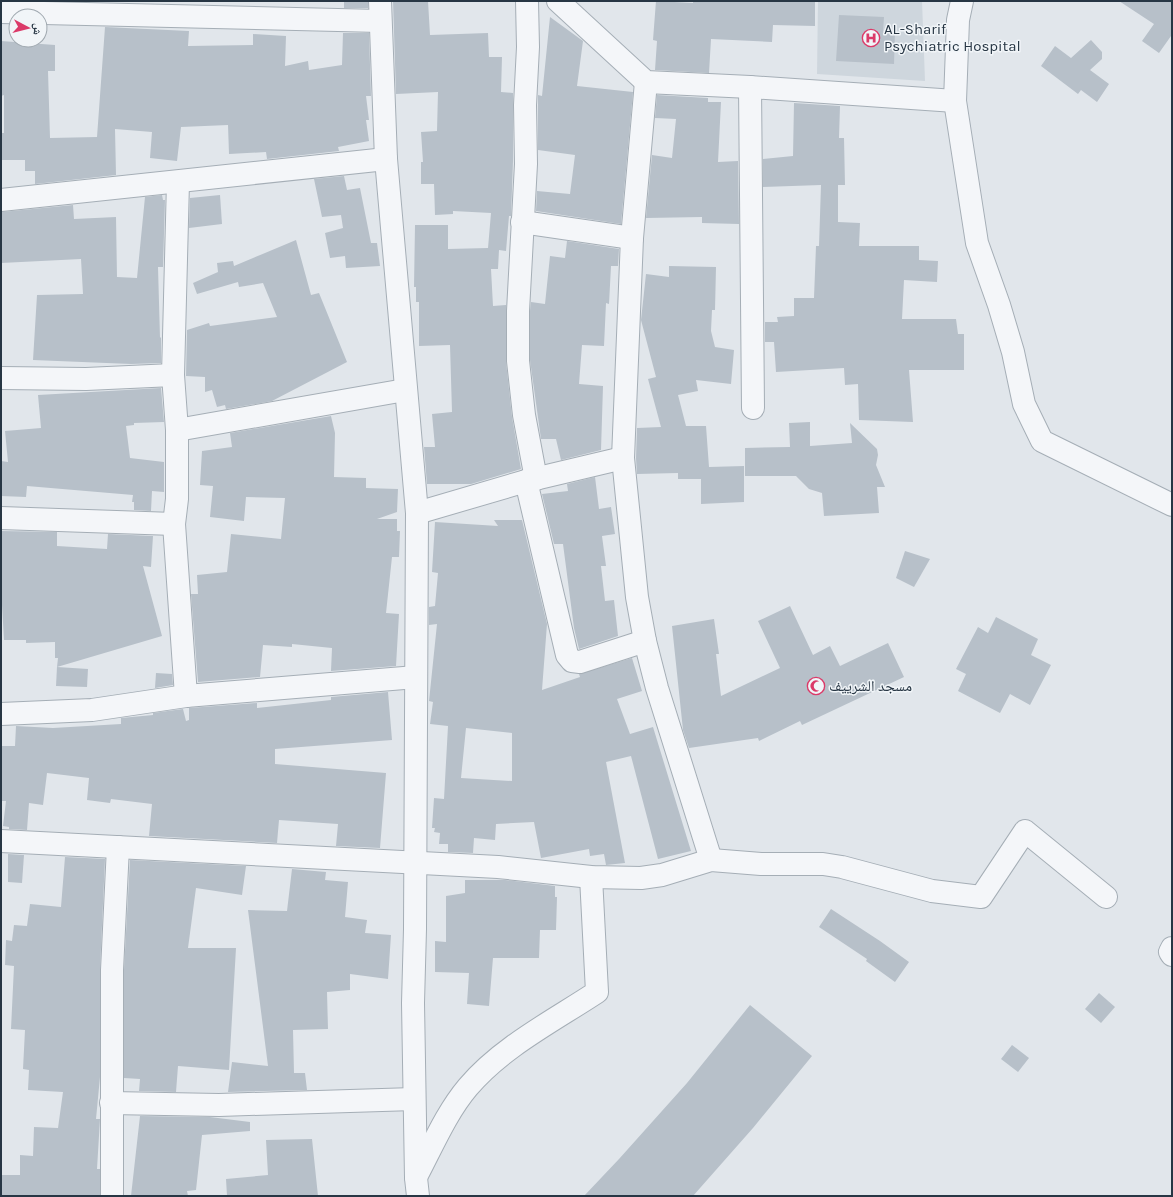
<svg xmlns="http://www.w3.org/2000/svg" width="1173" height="1197" font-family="Karla,'Noto Naskh Arabic',sans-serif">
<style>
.built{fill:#ced6dd}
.building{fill:#b7c0c9;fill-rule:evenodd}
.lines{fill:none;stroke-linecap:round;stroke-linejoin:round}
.minor-casing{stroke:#a5aeb6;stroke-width:24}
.minor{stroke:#f4f6f9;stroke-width:22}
.labels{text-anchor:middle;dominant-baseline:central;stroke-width:3;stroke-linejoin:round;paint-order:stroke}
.poi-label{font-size:15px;fill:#273644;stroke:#f1f5f8;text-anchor:start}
</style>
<rect width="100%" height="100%" fill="#e1e6eb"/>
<path class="built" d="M 818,1 L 922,1 L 925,81 L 817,74 Z"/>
<g class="building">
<rect x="344" y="1" width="24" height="7"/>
<path d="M 393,1 L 428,1 L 430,35 L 488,33 L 489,57 L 502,57 L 501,92 L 513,93 L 513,161 L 511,216 L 509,216 L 506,251 L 499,250 L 498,269 L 491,269 L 493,306 L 506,305 L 506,362 L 512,417 L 521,469 L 471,484 L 427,484 L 424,447 L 435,447 L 432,414 L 452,412 L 450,345 L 419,346 L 419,302 L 416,302 L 416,287 L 414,287 L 415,225 L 448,225 L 448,249 L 488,248 L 491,213 L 453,211 L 453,214 L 435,215 L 434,184 L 421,184 L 421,162 L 423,162 L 421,132 L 437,131 L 438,92 L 396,94 Z"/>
<path d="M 656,1 L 693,3 L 693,1 L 815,1 L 815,26 L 773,25 L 772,42 L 711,39 L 709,73 L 655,70 L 657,41 L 653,40 Z"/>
<path d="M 1119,1 L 1172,1 L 1172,37 L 1171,36 L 1159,53 L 1142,41 L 1154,24 Z"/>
<path d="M 839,15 L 884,17 L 883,32 L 895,32 L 894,64 L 836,61 Z"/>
<path d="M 550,17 L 583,41 L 577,86 L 633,92 L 621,224 L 536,211 L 537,191 L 570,194 L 575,155 L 538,150 L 538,95 L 542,96 Z"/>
<path d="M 105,27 L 189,31 L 188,46 L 253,45 L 253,34 L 286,36 L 285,66 L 308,61 L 309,70 L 342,65 L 343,33 L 369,33 L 371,96 L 366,96 L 369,120 L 366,120 L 369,141 L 338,147 L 339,151 L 267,159 L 266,152 L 229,154 L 228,125 L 181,127 L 177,161 L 150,158 L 152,132 L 115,129 L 116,175 L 35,184 L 35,171 L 25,171 L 25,160 L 1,160 L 1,133 L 4,133 L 4,95 L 1,96 L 1,41 L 55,45 L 55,71 L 48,71 L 50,138 L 97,137 Z"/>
<path d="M 1091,40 L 1102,52 L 1102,59 L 1090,70 L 1109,84 L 1097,102 L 1081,90 L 1078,94 L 1041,66 L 1055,46 L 1071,58 Z"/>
<path d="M 657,95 L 708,98 L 708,102 L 721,102 L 718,162 L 738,161 L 739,224 L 702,223 L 702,217 L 646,218 L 652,155 L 672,158 L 676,119 L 655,118 Z"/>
<path d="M 794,103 L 840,106 L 839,138 L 844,138 L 845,185 L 838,185 L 838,222 L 860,223 L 859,246 L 919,246 L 919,260 L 938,261 L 937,282 L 904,280 L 902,319 L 956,319 L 958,334 L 964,334 L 964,370 L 909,370 L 913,422 L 859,420 L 858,384 L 845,385 L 844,368 L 776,372 L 774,342 L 765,342 L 765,322 L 778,322 L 777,317 L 794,316 L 794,298 L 814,298 L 816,246 L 819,246 L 821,185 L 763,187 L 763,159 L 793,156 Z"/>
<path d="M 344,176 L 347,190 L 360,188 L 371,243 L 377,243 L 380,266 L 346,268 L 345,256 L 330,258 L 325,233 L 343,228 L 341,215 L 322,217 L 314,179 Z"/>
<path d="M 162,195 L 163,200 L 165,200 L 163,267 L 158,267 L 160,338 L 161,337 L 161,363 L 131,364 L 33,360 L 37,295 L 83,294 L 81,259 L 1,263 L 2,212 L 73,205 L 74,219 L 116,217 L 117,277 L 137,278 L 145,197 Z"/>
<path d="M 220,195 L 222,224 L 189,228 L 190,198 Z"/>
<path d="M 296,240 L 311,295 L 319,293 L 347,362 L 272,401 L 226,409 L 225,405 L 217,407 L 212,390 L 205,392 L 205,377 L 186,376 L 187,330 L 209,323 L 210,326 L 277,317 L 263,283 L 239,287 L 238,282 L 197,294 L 193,283 L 218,272 L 217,263 L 233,261 L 234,266 Z"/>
<path d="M 567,241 L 619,249 L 618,266 L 611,266 L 609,304 L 606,303 L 604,346 L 582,345 L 579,384 L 603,386 L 601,450 L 561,460 L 556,439 L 541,439 L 530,360 L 530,311 L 531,302 L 545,304 L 550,256 L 565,258 Z"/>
<path d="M 669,266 L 716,267 L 715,310 L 712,310 L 711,331 L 715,347 L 734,350 L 731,384 L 696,380 L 698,391 L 678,395 L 686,426 L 706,426 L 709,467 L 744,466 L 744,502 L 701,504 L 701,479 L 678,479 L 678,473 L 637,474 L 636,458 L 637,428 L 661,427 L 648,379 L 656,377 L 641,320 L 646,274 L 669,277 Z"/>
<path d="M 161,388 L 164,422 L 134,423 L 134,425 L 126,426 L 130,458 L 164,462 L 164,492 L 152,491 L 151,511 L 134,510 L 134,502 L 132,502 L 133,495 L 27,486 L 26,497 L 1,496 L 1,461 L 8,462 L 5,431 L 41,428 L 38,395 Z"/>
<path d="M 331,416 L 335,433 L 334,477 L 366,478 L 366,488 L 398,489 L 397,512 L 377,519 L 397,519 L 397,531 L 400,531 L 399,557 L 392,557 L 386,613 L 399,614 L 396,666 L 331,671 L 332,648 L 292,644 L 292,647 L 263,645 L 260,677 L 198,682 L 191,594 L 198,594 L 197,575 L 227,572 L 231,534 L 281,539 L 285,498 L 246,497 L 244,521 L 210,517 L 213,486 L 200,485 L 202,451 L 232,447 L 230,433 Z"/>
<path d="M 810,422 L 810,446 L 852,443 L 850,423 L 877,449 L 878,455 L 876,465 L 885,487 L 877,487 L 879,513 L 824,516 L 822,493 L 809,489 L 796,476 L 745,476 L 745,448 L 790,447 L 789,423 Z"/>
<path d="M 595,477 L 599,509 L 611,507 L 615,534 L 602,536 L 606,566 L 601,566 L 605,601 L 614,600 L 618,636 L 579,649 L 574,628 L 563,544 L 554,544 L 542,494 L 568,491 L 567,484 Z"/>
<path d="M 494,520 L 522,520 L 547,624 L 542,690 L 580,677 L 579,674 L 632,658 L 642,691 L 617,699 L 630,734 L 653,727 L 691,851 L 658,859 L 631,756 L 606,762 L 625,863 L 606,865 L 604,854 L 590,856 L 589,849 L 541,858 L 534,822 L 496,824 L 495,840 L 474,838 L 473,853 L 448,852 L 448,844 L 439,844 L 440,833 L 434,832 L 435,828 L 432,828 L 434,798 L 444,799 L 448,726 L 430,724 L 433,702 L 429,701 L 437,624 L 429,625 L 429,607 L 435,606 L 438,573 L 432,572 L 435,522 L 498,526 ZM 466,728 L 512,733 L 512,781 L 461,778 Z"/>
<path d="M 1,531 L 57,532 L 57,546 L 107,549 L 108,534 L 153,536 L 151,567 L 143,566 L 162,636 L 57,667 L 58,658 L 55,658 L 55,642 L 26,643 L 26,640 L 4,640 L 2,605 L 1,605 Z"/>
<path d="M 905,551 L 930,559 L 914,587 L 896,578 Z"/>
<path d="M 790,606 L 813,655 L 830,646 L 840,666 L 888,643 L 904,677 L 802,725 L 800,721 L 759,741 L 758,738 L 689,748 L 683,730 L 672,626 L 714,619 L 719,654 L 716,654 L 721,696 L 780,668 L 758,621 Z"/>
<path d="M 996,617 L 1038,639 L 1031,655 L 1051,665 L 1030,705 L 1010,694 L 1000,713 L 958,691 L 966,674 L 956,669 L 978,627 L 988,633 Z"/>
<path d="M 57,667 L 88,669 L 87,687 L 56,686 Z"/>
<path d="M 156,673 L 172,674 L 173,685 L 155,688 Z"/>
<path d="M 388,692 L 392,740 L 275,749 L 275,764 L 386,773 L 380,848 L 336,846 L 338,824 L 279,820 L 277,843 L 149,836 L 152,804 L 111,799 L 110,803 L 87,800 L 89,778 L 47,773 L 43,805 L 29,803 L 27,830 L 9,829 L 9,827 L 3,826 L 6,801 L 1,801 L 1,746 L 15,746 L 16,726 L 53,728 L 121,724 L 121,718 L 153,715 L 153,713 L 183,709 L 186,721 L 189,720 L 189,708 L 257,703 L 257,708 L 331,700 L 331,697 Z"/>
<path d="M 8,854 L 24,855 L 22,883 L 8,882 Z"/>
<path d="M 65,857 L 105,859 L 100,969 L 100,1077 L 96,1119 L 100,1119 L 97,1169 L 100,1169 L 100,1196 L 1,1196 L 1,1175 L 20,1175 L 20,1155 L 33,1156 L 34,1127 L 58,1128 L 63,1092 L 28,1090 L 29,1070 L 23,1069 L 25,1030 L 11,1029 L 14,966 L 5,965 L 6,940 L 12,941 L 14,925 L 27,926 L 30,904 L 61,907 Z"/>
<path d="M 130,860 L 246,866 L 242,895 L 196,888 L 188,948 L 236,948 L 229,1070 L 178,1066 L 176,1092 L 139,1091 L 140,1079 L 124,1078 L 124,970 Z"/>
<path d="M 292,869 L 326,872 L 325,880 L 348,882 L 345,917 L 367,920 L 365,933 L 391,935 L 388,979 L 350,974 L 350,990 L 327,992 L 328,1029 L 293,1030 L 294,1073 L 305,1073 L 307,1090 L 228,1092 L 232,1062 L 268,1066 L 248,910 L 287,911 Z"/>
<path d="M 465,880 L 505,880 L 555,886 L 555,897 L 557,897 L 556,930 L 540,930 L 539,958 L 493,958 L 489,1006 L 467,1004 L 469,973 L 435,972 L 435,941 L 446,942 L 446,896 L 465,893 Z"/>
<path d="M 831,909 L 880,941 L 909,962 L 895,982 L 866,961 L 867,959 L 819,927 Z"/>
<path d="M 1099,993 L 1115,1007 L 1101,1023 L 1085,1009 Z"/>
<path d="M 750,1005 L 812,1056 L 753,1128 L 693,1196 L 584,1196 L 619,1159 L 687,1083 Z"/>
<path d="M 1012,1045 L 1029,1058 L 1018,1072 L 1001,1059 Z"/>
<path d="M 140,1116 L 210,1117 L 250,1122 L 250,1131 L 202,1135 L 196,1190 L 187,1191 L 188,1196 L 131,1196 Z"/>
<path d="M 312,1139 L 318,1196 L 227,1196 L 226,1179 L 268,1175 L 266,1140 Z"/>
</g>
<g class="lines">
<defs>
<g id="minor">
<path d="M 380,1 L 386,159 L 417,513 L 415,929 L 413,1003 L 416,1178 L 418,1196"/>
<path d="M 527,1 L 528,47 L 525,105 L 526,164 L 518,311 L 518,361 L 524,415 L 536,479"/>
<path d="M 558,1 L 646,82 L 750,87 L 955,101"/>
<path d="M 962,1 L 958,20 L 955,101 L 977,243 L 999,305 L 1013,352 L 1024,404 L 1042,441 L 1172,505"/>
<path d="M 1,12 L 380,21"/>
<path d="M 646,82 L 632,238 L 623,458 L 637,597 L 645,641 L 657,688 L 711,860"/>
<path d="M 750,87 L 753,408"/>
<path d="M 178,182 L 173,375 L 177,430 L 177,499 L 174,524 L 186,696"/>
<path d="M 1,200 L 386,159"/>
<path d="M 522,222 L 632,238"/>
<path d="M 1,378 L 86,379 L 173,375"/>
<path d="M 177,430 L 405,390"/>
<path d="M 526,481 L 567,655 L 572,661 L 580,662 L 645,641"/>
<path d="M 417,513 L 526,481 L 623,458"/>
<path d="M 1,518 L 174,524"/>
<path d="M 1,714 L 92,710 L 186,696 L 416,677"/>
<path d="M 1,841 L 498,867 L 591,877 L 641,878 L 662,875 L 711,860 L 761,864 L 823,864 L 842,867 L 932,891 L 981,897 L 1025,831 L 1106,897"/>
<path d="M 1172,948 L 1170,952 L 1172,955"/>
<path d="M 111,1103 L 219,1105 L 414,1099"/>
<path d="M 416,1177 C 432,1147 446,1113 468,1087 C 502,1047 553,1021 597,992 L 591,877"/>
<path d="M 112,1196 L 112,970 L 118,847"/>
</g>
</defs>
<use href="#minor" class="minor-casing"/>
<use href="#minor" class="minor"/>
</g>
<defs>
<symbol id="hospital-ring" viewBox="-11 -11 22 22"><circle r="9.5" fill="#f1f5f8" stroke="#db3a69" stroke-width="1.5"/><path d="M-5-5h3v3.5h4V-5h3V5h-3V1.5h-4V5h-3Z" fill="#db3a69"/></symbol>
<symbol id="mosque-ring" viewBox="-11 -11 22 22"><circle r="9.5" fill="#f1f5f8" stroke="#db3a69" stroke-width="1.5"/><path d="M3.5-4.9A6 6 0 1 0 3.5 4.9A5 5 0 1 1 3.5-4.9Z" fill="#db3a69"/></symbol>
</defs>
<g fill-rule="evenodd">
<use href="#hospital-ring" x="861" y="28" width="20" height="20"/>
<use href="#mosque-ring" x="806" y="676" width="20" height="20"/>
</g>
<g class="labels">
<g class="poi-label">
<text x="884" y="29">AL-Sharif<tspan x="884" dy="17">Psychiatric Hospital</tspan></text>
<text x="829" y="686">مسجد الشرييف</text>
</g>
</g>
<rect width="1173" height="1197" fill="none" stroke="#273644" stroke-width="4"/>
<g transform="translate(28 28) rotate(97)"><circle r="19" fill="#f1f5f8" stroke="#a0a9b0"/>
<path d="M0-3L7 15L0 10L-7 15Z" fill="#db3a69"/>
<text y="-6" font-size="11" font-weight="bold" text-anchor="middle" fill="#273644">ش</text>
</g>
</svg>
